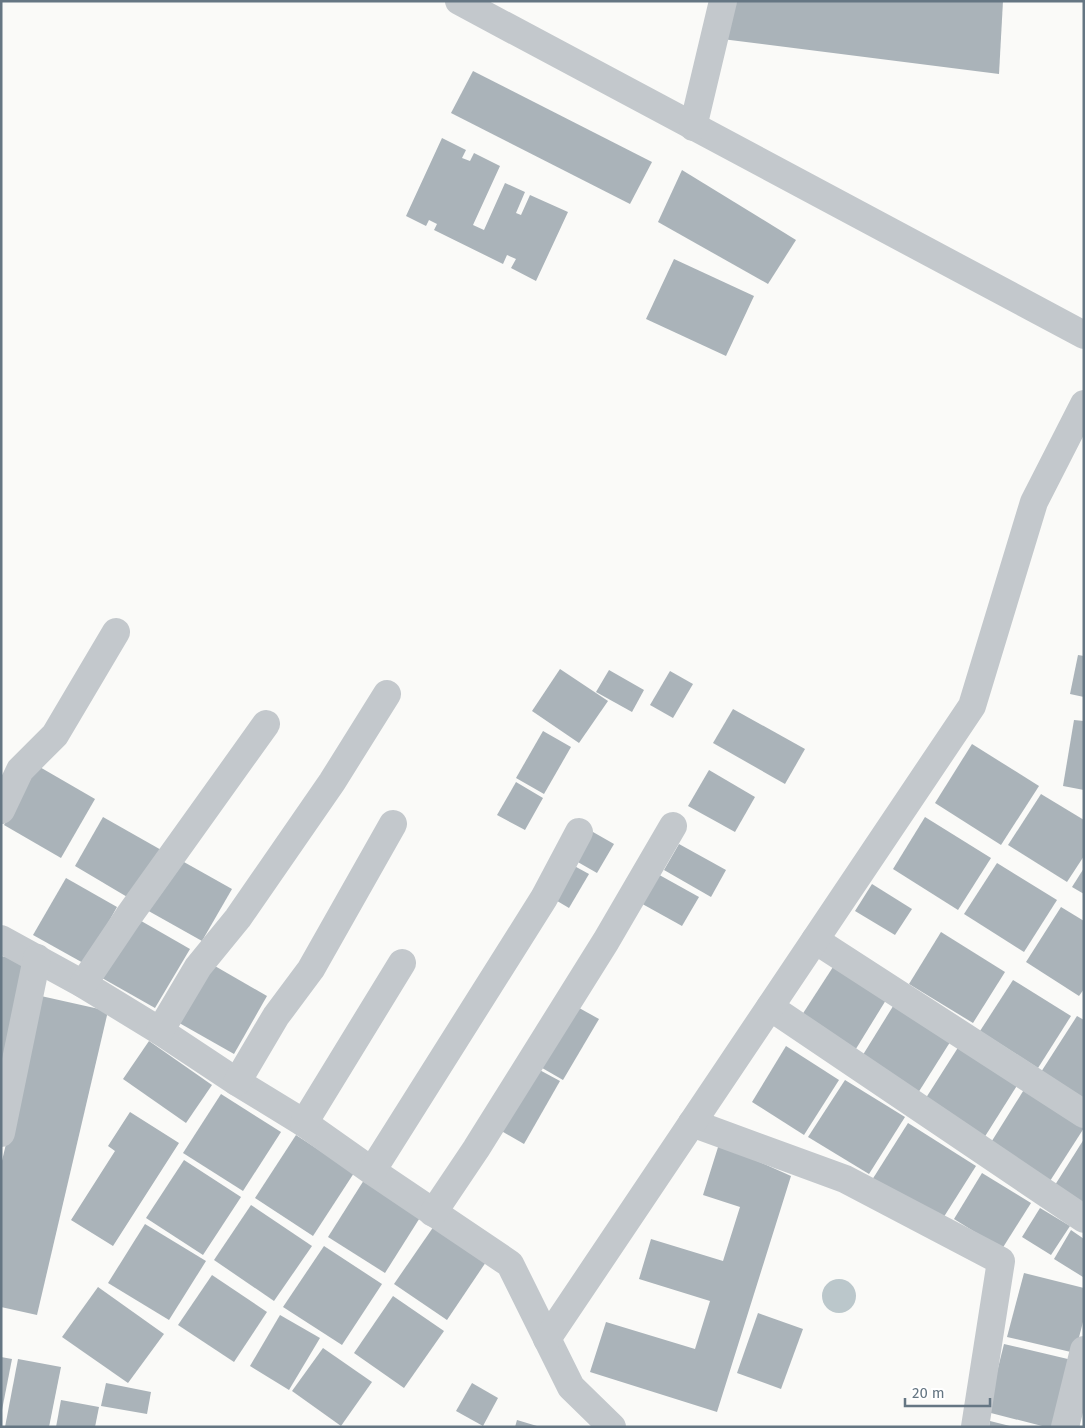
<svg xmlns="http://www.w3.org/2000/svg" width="1085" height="1428" font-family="'Fira Sans',sans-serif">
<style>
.water{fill:#bbc7cb}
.building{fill:#aab3b9}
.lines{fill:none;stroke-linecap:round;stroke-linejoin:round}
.minor{stroke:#c3c8cc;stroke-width:28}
</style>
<rect width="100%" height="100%" fill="#fafaf8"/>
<circle class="water" cx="839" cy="1296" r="17"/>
<g class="building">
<path d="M 732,1 L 1003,1 L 999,74 L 722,39 Z"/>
<path d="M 473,71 L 652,162 L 630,204 L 451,113 Z"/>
<path d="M 442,138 L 466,150 L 462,158 L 470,161 L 474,153 L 500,166 L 473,225 L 484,230 L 505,183 L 525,192 L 516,213 L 521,215 L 530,195 L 568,212 L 536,281 L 511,268 L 516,259 L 507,255 L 503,264 L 434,230 L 437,224 L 429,220 L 426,226 L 406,216 Z"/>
<path d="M 682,170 L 796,240 L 768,284 L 658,222 Z"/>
<path d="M 674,259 L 754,296 L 726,356 L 646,319 Z"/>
<path d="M 1078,655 L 1084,656 L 1084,697 L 1070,694 Z"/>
<path d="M 560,669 L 608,701 L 579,743 L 532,711 Z"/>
<path d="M 609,670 L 644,690 L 632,712 L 596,692 Z"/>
<path d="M 670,671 L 693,684 L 673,718 L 650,705 Z"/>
<path d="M 733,709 L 805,749 L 785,784 L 713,743 Z"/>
<path d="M 1074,720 L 1084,721 L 1084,790 L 1063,786 Z"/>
<path d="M 543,731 L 571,747 L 544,794 L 516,778 Z"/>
<path d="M 972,744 L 1039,786 L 1001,845 L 935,803 Z"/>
<path d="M 38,766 L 95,799 L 61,858 L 4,825 Z"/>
<path d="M 709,770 L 755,797 L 735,832 L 688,806 Z"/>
<path d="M 516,782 L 543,798 L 525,830 L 497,815 Z"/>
<path d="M 1041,794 L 1084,820 L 1084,856 L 1067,882 L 1008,845 Z"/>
<path d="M 103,817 L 163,851 L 134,901 L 75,866 Z"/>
<path d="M 925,817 L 991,858 L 958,910 L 893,869 Z"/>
<path d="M 586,828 L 614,844 L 597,873 L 569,857 Z"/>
<path d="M 679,844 L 726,870 L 711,897 L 664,870 Z"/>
<path d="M 175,857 L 232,889 L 202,941 L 145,909 Z"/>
<path d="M 567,862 L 589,874 L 569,908 L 547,895 Z"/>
<path d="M 997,863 L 1057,900 L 1024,952 L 964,914 Z"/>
<path d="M 1084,868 L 1084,894 L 1072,887 Z"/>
<path d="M 654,872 L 699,897 L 682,926 L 637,901 Z"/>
<path d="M 66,878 L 117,907 L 85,964 L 33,935 Z"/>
<path d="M 872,884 L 912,909 L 895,935 L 855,911 Z"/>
<path d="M 1061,907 L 1084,921 L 1084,989 L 1079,996 L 1026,962 Z"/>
<path d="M 136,918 L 190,949 L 155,1008 L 102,978 Z"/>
<path d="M 941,932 L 1005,972 L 973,1023 L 909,984 Z"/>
<path d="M 1,956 L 28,961 L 1,1084 Z"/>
<path d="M 208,962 L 267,996 L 234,1054 L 174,1020 Z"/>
<path d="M 833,967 L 886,1000 L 854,1052 L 800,1018 Z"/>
<path d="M 1013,980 L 1071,1016 L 1038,1068 L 980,1031 Z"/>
<path d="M 41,996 L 108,1011 L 37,1315 L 1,1307 L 1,1165 Z"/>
<path d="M 895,1003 L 952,1039 L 918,1093 L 861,1058 Z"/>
<path d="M 572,1004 L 599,1019 L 563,1080 L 537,1065 Z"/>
<path d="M 1077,1016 L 1084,1020 L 1084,1098 L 1041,1072 Z"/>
<path d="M 149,1041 L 212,1085 L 186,1123 L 123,1079 Z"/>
<path d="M 786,1046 L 839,1080 L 804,1135 L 752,1102 Z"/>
<path d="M 959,1046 L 1018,1084 L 984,1138 L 924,1101 Z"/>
<path d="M 534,1067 L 560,1081 L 524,1144 L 498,1129 Z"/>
<path d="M 845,1080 L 905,1117 L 869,1174 L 808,1137 Z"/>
<path d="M 1025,1088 L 1084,1124 L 1084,1128 L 1050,1181 L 990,1144 Z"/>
<path d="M 221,1094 L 281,1132 L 243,1191 L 183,1153 Z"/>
<path d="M 130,1112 L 179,1143 L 113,1246 L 71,1220 L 115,1151 L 108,1146 Z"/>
<path d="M 908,1123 L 976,1166 L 940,1223 L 872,1180 Z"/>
<path d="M 296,1135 L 354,1173 L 313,1236 L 255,1198 Z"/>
<path d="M 1084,1139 L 1084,1203 L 1055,1185 Z"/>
<path d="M 719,1144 L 791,1176 L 717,1412 L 590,1372 L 606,1322 L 695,1349 L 710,1301 L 639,1279 L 651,1239 L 723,1261 L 740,1207 L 703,1195 Z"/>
<path d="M 184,1160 L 241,1197 L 203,1255 L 146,1218 Z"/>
<path d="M 982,1173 L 1031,1203 L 1002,1249 L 954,1219 Z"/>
<path d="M 364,1180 L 421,1216 L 385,1273 L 328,1237 Z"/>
<path d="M 251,1205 L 312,1246 L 274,1301 L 214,1260 Z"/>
<path d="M 1040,1208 L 1070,1226 L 1051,1255 L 1022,1237 Z"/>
<path d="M 145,1224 L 206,1261 L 169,1320 L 108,1283 Z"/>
<path d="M 434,1226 L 486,1262 L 447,1320 L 394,1284 Z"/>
<path d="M 1071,1230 L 1084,1239 L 1084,1275 L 1083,1277 L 1054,1259 Z"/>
<path d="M 324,1246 L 382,1284 L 342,1345 L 283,1307 Z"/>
<path d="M 1024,1273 L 1084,1288 L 1084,1318 L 1075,1353 L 1007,1337 Z"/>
<path d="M 212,1275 L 267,1312 L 234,1362 L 178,1325 Z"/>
<path d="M 98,1287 L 164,1334 L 128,1383 L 62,1337 Z"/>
<path d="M 393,1296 L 444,1331 L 404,1388 L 354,1353 Z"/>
<path d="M 758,1313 L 803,1329 L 781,1389 L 737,1373 Z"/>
<path d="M 280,1315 L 320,1338 L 289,1390 L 250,1366 Z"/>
<path d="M 1004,1344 L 1072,1360 L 1056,1427 L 1046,1427 L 987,1412 Z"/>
<path d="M 323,1348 L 372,1382 L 341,1426 L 292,1391 Z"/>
<path d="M 1,1357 L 12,1359 L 2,1410 L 1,1410 Z"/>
<path d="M 18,1359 L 61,1367 L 49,1427 L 5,1427 Z"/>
<path d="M 106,1383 L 151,1392 L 147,1414 L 101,1406 Z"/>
<path d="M 472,1383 L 498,1398 L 483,1426 L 456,1411 Z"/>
<path d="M 61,1400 L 99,1407 L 95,1427 L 56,1427 Z"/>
<path d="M 517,1420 L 537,1426 L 536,1427 L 515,1427 Z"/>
<path d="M 990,1421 L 1010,1426 L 1010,1427 L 989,1427 Z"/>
</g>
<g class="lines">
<g class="minor">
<path d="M 459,1 L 1084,335"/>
<path d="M 693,127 L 723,1"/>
<path d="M 1,810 L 20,770 L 55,735 L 116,632"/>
<path d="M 1,939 L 83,984 L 160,1031 L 237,1082 L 304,1123 L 372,1171 L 510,1264 L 571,1387 L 612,1427"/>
<path d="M 815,940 L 1084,1114"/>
<path d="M 83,984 L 128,917 L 266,724"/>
<path d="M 770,1007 L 1084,1219"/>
<path d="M 160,1031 L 198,967 L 238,918 L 332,782 L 387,694"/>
<path d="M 237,1082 L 276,1016 L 311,969 L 393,824"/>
<path d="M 304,1123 L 402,963"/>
<path d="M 692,1123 L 845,1179 L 1001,1261 L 975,1427"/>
<path d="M 1,1133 L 37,958"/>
<path d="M 372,1171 L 544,898 L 579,832"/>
<path d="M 433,1213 L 476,1149 L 606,941 L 673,826"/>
<path d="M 547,1339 L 972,706 L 1034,502 L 1084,404"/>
<path d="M 1065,1427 L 1084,1350"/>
</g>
</g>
<rect width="1085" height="1428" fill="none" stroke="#657683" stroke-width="5"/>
<path d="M905 1398v8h85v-8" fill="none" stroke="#657683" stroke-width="2.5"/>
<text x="912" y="1398" font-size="15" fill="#657683" stroke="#ffffff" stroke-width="4" paint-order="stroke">20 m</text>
</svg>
